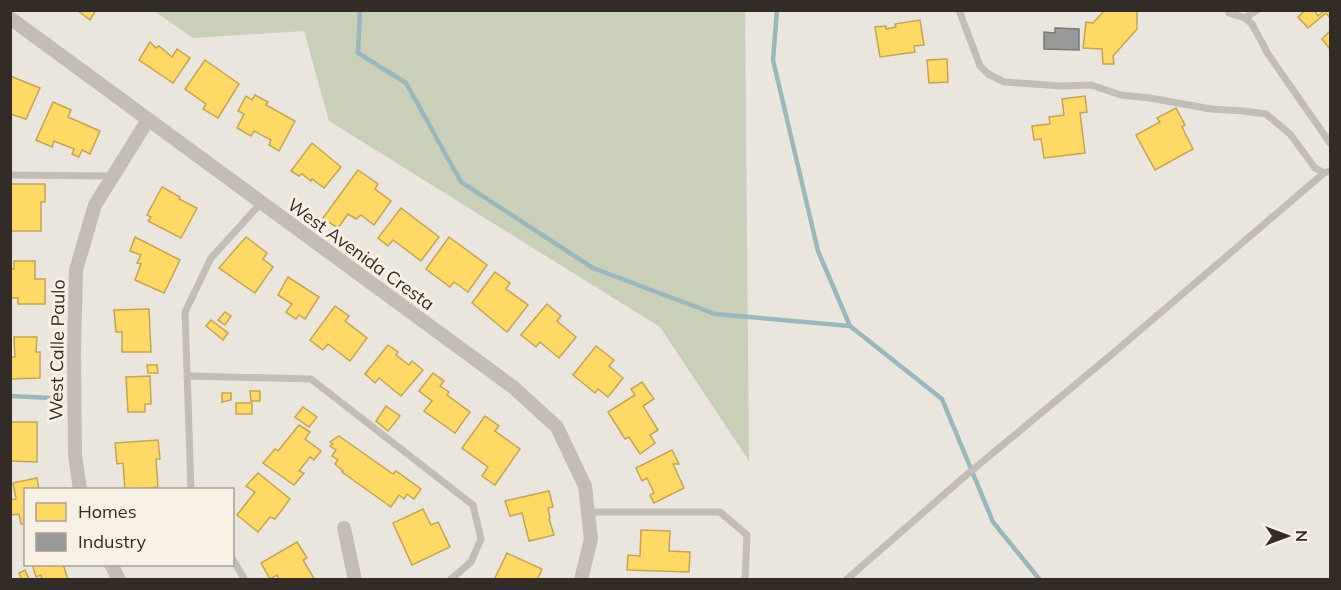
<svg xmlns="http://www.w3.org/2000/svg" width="1341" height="590" font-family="Mulish,sans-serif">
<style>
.green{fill:#c9d0b7}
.homes{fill:#ffd966;stroke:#c2a552;stroke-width:1.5}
.industry{fill:#999;stroke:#7a7876;stroke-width:1.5}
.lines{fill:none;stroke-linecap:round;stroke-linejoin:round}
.stream{stroke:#9ab8bb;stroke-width:4.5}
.lane{stroke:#c3bdb6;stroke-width:7}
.street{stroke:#c3bdb6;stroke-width:14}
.labels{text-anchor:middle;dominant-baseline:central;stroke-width:6;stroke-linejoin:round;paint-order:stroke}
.street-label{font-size:18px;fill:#332b25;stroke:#f8f0e3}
</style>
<rect width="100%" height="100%" fill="#eae5dd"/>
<path class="green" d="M 154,11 L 745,11 L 749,461 L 660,327 L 329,121 L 304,31 L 193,38 Z"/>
<g class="homes">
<path d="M 77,10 L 96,10 L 90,20 Z"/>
<path d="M 1105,10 L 1137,10 L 1137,29 L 1113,56 L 1114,64 L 1103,64 L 1102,49 L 1083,48 L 1086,22 L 1093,23 Z"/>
<path d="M 1305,10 L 1314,10 L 1318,16 L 1325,10 L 1330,10 L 1330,18 L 1326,13 L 1308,28 L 1298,17 Z"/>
<path d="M 920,20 L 924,45 L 914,46 L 915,52 L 880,57 L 875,27 L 886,26 L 886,29 L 896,27 L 895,24 Z"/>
<path d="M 1330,31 L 1330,49 L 1322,39 Z"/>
<path d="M 150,42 L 156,48 L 159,46 L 172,57 L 177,49 L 190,58 L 173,83 L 139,60 Z"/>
<path d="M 947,59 L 948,82 L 929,83 L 927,60 Z"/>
<path d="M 205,60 L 239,84 L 218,118 L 203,109 L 206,104 L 185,89 Z"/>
<path d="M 10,76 L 40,88 L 26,119 L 10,114 Z"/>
<path d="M 255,95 L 268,102 L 266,105 L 295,121 L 279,151 L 269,145 L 271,140 L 254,131 L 251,136 L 237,128 L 244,114 L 238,111 L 246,96 L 252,100 Z"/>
<path d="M 1085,96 L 1087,112 L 1080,113 L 1085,153 L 1044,158 L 1041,139 L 1034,140 L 1032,126 L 1050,124 L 1049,117 L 1064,115 L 1062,99 Z"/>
<path d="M 53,102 L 71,110 L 68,117 L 100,131 L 90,154 L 82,150 L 79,157 L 72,154 L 74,149 L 54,141 L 52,147 L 36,140 Z"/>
<path d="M 1176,108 L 1185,125 L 1182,127 L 1193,149 L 1155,170 L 1136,135 L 1160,122 L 1157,118 Z"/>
<path d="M 312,143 L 341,167 L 324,188 L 312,179 L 311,181 L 302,174 L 299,176 L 291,171 Z"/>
<path d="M 358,170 L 378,184 L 375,189 L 391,201 L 374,225 L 361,215 L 356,219 L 348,214 L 338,228 L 323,218 Z"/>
<path d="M 10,184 L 45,184 L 45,202 L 41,202 L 41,231 L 10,231 Z"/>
<path d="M 162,187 L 180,197 L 179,199 L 197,208 L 181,238 L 148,221 L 151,217 L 147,215 Z"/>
<path d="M 401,208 L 439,237 L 421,261 L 393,240 L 388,246 L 378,238 Z"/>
<path d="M 135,237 L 180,260 L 164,293 L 135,280 L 141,264 L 137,263 L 141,255 L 130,251 Z"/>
<path d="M 246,237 L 267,253 L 263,259 L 273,267 L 255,293 L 219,268 Z"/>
<path d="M 449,237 L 487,265 L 468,292 L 454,282 L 450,287 L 426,269 Z"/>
<path d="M 14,261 L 35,261 L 35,279 L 45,279 L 45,304 L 18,304 L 18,298 L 10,298 L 10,269 L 14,269 Z"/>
<path d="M 495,272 L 510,283 L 506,289 L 528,305 L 507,332 L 472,303 Z"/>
<path d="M 288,277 L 319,297 L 305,319 L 299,315 L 296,319 L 286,312 L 292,304 L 278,295 Z"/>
<path d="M 547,304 L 561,316 L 557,321 L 576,337 L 559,358 L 540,342 L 536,347 L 521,335 Z"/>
<path d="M 335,306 L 349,316 L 345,321 L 367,338 L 350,361 L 328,344 L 323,350 L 310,340 Z"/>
<path d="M 149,309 L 151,352 L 122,352 L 122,332 L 116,332 L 114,310 Z"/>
<path d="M 225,312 L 231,316 L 225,325 L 218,320 Z"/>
<path d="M 211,320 L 228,333 L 223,340 L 206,326 Z"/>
<path d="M 14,337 L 37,337 L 36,352 L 40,352 L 40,378 L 10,379 L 10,357 L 15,357 Z"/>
<path d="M 388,345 L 398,352 L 396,355 L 409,365 L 412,361 L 423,370 L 401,396 L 379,378 L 375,383 L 365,374 Z"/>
<path d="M 596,346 L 614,360 L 609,366 L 623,378 L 608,397 L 598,389 L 595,393 L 573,375 Z"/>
<path d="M 147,365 L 157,365 L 158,373 L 148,373 Z"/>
<path d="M 433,373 L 444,381 L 440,386 L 449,392 L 447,395 L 470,412 L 455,433 L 424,411 L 432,401 L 419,391 Z"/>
<path d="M 150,376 L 151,404 L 145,404 L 145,412 L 128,412 L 126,377 Z"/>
<path d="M 642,382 L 654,399 L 643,406 L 658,430 L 650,435 L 655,443 L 640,454 L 629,437 L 625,439 L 608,412 L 635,395 L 631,389 Z"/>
<path d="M 250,391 L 260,391 L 260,401 L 251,401 Z"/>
<path d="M 222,393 L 231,393 L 231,400 L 222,402 Z"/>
<rect x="236" y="403" width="16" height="11"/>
<path d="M 386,406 L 400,416 L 388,431 L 376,421 Z"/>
<path d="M 303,407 L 317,417 L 309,427 L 295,417 Z"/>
<path d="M 485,416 L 499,426 L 495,431 L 520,449 L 495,485 L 482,476 L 488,467 L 462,448 Z"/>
<path d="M 10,422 L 37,422 L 37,462 L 10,461 Z"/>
<path d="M 299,425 L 310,432 L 305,439 L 321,451 L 314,460 L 310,457 L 299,471 L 304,473 L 294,485 L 263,463 L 275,449 L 278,451 Z"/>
<path d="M 339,436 L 393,474 L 396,471 L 421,489 L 414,499 L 407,494 L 404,499 L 399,495 L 391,507 L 342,472 L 343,471 L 335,464 L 338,460 L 332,456 L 336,450 L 330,446 L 333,444 L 330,442 Z"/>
<path d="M 158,440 L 160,459 L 156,459 L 158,487 L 125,490 L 123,463 L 117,464 L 115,443 Z"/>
<path d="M 672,450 L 679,464 L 673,464 L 684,488 L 654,503 L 650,495 L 654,493 L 647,478 L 642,481 L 636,468 Z"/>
<path d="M 258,473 L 290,499 L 275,519 L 270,517 L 258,532 L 237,515 L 255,492 L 246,486 Z"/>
<path d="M 37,478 L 39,490 L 26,490 L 26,524 L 21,524 L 19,514 L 12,515 L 10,508 L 10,500 L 16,499 L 13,483 Z"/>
<path d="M 549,491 L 553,507 L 548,508 L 550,518 L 549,519 L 554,535 L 529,541 L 522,513 L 510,516 L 505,501 Z"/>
<path d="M 423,509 L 431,525 L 438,522 L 450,547 L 412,565 L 393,523 Z"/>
<path d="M 641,530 L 670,531 L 669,551 L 690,552 L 689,572 L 627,570 L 628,555 L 640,556 Z"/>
<path d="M 297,542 L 307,558 L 303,560 L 315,580 L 279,580 L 277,575 L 270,579 L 261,563 Z"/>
<path d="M 507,553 L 542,569 L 537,580 L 494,580 Z"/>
<path d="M 32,564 L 63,564 L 68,580 L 42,580 L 41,575 L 36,577 Z"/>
<path d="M 25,570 L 29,579 L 22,580 L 19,573 Z"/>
</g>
<path class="industry" d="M 1055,28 L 1079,29 L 1079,50 L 1044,49 L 1044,32 L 1055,33 Z"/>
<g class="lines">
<g class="stream">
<path d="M 360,10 L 358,53 L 406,83 L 461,182 L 593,268 L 715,314 L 850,326 L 942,399 L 993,522 L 1040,580"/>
<path d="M 777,10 L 773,60 L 818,251 L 850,326"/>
<path d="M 10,396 L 51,398 L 62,404"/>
</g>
<g class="lane">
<path d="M 959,10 L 980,66 L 988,74 L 1004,82 L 1061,86 L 1091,85 L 1121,95 L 1150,98 L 1211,109 L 1243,111 L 1266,114 L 1290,134 L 1315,168 L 1324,173 L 1330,171"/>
<path d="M 1228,10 L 1229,13 L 1245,18 L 1252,24 L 1268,54 L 1330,143"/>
<path d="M 1245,18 L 1257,10"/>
<path d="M 10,175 L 113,176"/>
<path d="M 187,376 L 311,379 L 473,505 L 481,539 L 471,562 L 450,580"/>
<path d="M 191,490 L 185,312 L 211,258 L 261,203"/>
<path d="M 588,512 L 720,512 L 747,535 L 745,580"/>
<path d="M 232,558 L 245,580"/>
<path d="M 846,580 L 964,477 L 1111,355 L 1324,173"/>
</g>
<g class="street">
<path d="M 10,18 L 513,387 L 557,427 L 585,486 L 591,539 L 581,580"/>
<path d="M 80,490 L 75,455 L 74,352 L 76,270 L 95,205 L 148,120"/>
<path d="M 344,528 L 355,580"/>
<path d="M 111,564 L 119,580"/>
</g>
</g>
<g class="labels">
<g class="street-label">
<text transform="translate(361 254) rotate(36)">West Avenida Cresta</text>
<text transform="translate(57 350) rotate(-89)">West Calle Paulo</text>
</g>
</g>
<rect width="1341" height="590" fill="none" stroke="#332b25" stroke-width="24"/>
<rect x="24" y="488" width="210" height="78" fill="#f8f0e3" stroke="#a9a197" stroke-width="1.5"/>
<rect x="36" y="503" width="30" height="18" fill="#ffd966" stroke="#a9a197" stroke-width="1.5"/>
<text x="78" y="518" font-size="18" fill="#332b25">Homes</text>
<rect x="36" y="533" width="30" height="18" fill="#999999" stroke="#a9a197" stroke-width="1.5"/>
<text x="78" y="548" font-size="18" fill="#332b25">Industry</text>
<g transform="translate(1287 536) rotate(90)" stroke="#f8f0e3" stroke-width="4.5" paint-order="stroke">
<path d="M0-4.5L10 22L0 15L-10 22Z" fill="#332b25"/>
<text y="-9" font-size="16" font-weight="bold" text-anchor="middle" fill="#332b25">N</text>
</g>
</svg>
